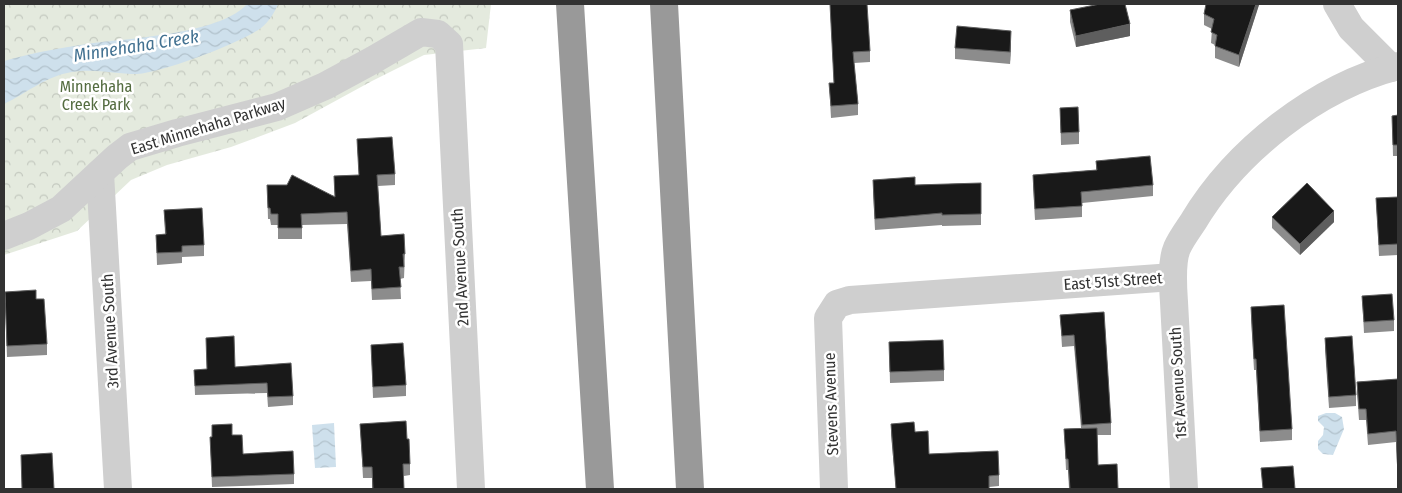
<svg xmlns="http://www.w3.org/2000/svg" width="1402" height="493" font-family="'Fira Sans Condensed',sans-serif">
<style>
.park{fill:url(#park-crowns)}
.water{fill:url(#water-waves)}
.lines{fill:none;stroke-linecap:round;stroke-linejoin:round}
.minor{stroke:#cfcfcf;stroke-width:28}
.highway{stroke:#999;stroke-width:28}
.wall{fill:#8c8c8c}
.shaded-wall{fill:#5e5e5e}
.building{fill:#191919;stroke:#5e5e5e}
.labels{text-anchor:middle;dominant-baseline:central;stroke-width:5;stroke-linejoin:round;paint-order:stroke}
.park-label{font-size:16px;fill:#546c40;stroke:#fff}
.street-label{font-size:16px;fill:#323232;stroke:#fff}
.water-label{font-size:18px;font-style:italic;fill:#427191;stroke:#fff}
</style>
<defs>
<pattern id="park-crowns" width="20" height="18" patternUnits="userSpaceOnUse" patternTransform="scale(1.25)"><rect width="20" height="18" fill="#e4eade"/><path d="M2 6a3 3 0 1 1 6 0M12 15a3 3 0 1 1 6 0" fill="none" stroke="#c4c9bf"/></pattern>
<pattern id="water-waves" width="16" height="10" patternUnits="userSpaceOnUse" patternTransform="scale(1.25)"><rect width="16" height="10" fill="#cee0ec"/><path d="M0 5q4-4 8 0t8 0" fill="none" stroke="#b1c1cb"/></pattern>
</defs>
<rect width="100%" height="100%" fill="#fff"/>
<path class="park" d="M 4,4 L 491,4 L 486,48 L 424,55 L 372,81 L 295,123 L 231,147 L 167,165 L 131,180 L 77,231 L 4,255 Z"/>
<g class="water">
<path d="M 247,4 L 278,4 C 275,12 268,23 261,28 C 238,44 164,72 137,74 C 115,74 94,68 72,72 C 46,76 27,93 4,104 L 4,61 C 36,52 69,46 102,42 C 138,38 223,32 247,4 Z"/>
<path d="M 1326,413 L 1335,413 L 1342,417 L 1344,429 L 1333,455 L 1323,454 L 1318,449 L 1318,441 L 1323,435 L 1324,427 L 1318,421 L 1318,416 Z"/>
<path d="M 334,423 L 336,467 L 315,468 L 312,425 Z"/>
</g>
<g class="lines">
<g class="minor">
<path d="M 1337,4 L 1351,28 L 1391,68"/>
<path d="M 100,173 L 118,489"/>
<path d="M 4,236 L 29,226 L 61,209 L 117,157 L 130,147 L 177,133 L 277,107 L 325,86 L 373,60 L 421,32 L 438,34 L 449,44 L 471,489"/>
<path d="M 834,489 L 828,318 L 837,304 L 850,300 L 1173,277"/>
<path d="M 1184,489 L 1174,302 C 1173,287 1171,262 1177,248 C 1181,239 1187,231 1193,222 C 1236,150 1317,87 1398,66"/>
</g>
<g class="highway">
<path d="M 570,4 L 600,489"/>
<path d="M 664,4 L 690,489"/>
</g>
</g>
<g class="wall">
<path d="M 830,4 L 870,51 L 870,62 L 854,63 L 858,104 L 858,115 L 831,118 L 829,83 L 834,83 Z"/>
<path d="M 1259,4 L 1239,67 L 1215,58 L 1215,45 L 1211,43 L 1212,29 L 1204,25 L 1204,14 Z"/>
<path d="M 1070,10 L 1130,36 L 1076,47 L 1070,22 Z"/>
<path d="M 1011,42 L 1010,64 L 955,59 L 955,48 Z"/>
<path d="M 1060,108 L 1079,132 L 1079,144 L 1061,145 Z"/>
<path d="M 1398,115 L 1398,156 L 1393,156 L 1392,116 Z"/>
<path d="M 357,139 L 395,174 L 395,185 L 378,186 L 381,236 L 405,254 L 404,278 L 400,279 L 401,299 L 372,300 L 371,281 L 351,282 L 347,224 L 302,225 L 302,239 L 278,239 L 278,225 L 271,225 L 270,219 L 268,219 L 267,185 L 287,185 L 335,196 L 334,176 L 359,175 Z"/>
<path d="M 1096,161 L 1153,185 L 1153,196 L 1082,203 L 1082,217 L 1035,220 L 1033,186 L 1033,175 L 1096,170 Z"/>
<path d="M 873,180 L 915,185 L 981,183 L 981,225 L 942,226 L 942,225 L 875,230 L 873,192 Z"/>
<path d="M 1398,197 L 1398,255 L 1379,256 L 1376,198 Z"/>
<path d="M 164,210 L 204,245 L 204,256 L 182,257 L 182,263 L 157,265 L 156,235 L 165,234 Z"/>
<path d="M 1272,217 L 1334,222 L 1300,255 L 1272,228 Z"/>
<path d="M 1362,296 L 1394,320 L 1394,331 L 1364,333 Z"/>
<path d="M 36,299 L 47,344 L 47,355 L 7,357 L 5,303 Z"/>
<path d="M 1251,307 L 1292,429 L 1292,440 L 1260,442 L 1256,370 L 1254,370 L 1251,318 Z"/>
<path d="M 1104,312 L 1111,423 L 1111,435 L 1097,435 L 1098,465 L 1118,489 L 1069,489 L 1068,470 L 1066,470 L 1064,429 L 1081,428 L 1074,346 L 1062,347 L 1060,315 Z"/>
<path d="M 206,338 L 235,367 L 293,396 L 293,405 L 268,407 L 267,393 L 195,395 L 194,370 L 207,369 Z"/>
<path d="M 1325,338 L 1356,395 L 1356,406 L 1329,408 L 1325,349 Z"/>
<path d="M 889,342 L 944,370 L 944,381 L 890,383 Z"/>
<path d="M 371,345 L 406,385 L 406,396 L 373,398 Z"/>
<path d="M 1398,379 L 1398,487 L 1396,442 L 1368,445 L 1366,420 L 1359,420 L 1357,393 L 1357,382 Z"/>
<path d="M 360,424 L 407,439 L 410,464 L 410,475 L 404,476 L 404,489 L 372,489 L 372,478 L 363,478 Z"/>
<path d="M 891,424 L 915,432 L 929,454 L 999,475 L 999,486 L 989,487 L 989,489 L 896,489 L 891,435 Z"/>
<path d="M 212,425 L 232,435 L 243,454 L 294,474 L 294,484 L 212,487 L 210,437 L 212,437 Z"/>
</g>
<g class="shaded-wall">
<path d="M 1256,4 L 1259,4 L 1259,5 L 1239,67 L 1239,55 Z"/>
<path d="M 1130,24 L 1130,36 L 1076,47 L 1076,36 Z"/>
<path d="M 1011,31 L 1011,42 L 1010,64 L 1010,52 Z"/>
<path d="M 1334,211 L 1334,222 L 1300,255 L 1300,244 Z"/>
</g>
<g class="building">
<path d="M 830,4 L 867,4 L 870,51 L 853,52 L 858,104 L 831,106 L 829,83 L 834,83 Z"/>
<path d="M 1100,4 L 1125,4 L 1130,24 L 1076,36 L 1070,10 Z"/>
<path d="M 1206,4 L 1256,4 L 1239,55 L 1215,46 L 1217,35 L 1211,32 L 1214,19 L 1204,14 Z"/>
<path d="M 957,26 L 1011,31 L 1010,52 L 955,48 Z"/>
<path d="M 1078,107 L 1079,132 L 1061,133 L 1060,108 Z"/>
<path d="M 1398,115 L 1398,145 L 1393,145 L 1392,116 Z"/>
<path d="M 392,137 L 395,174 L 377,175 L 381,236 L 404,234 L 405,254 L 403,254 L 404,267 L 399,267 L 401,287 L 372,289 L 371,269 L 351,271 L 347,212 L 301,214 L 302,228 L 278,228 L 278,214 L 271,214 L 270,208 L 268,208 L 267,185 L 287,185 L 292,175 L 335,197 L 334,176 L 359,175 L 357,139 Z"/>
<path d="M 1150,156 L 1153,185 L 1081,192 L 1082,206 L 1035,209 L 1033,175 L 1097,170 L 1096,161 Z"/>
<path d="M 915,177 L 915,185 L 981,183 L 981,214 L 942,215 L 942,213 L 875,219 L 873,180 Z"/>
<path d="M 1307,183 L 1334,211 L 1300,244 L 1272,217 Z"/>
<path d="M 1398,197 L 1398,244 L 1379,245 L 1376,198 Z"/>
<path d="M 202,208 L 204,245 L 182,246 L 182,252 L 157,253 L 156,235 L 166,234 L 164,210 Z"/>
<path d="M 36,290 L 36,299 L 44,299 L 47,344 L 7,346 L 5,292 Z"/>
<path d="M 1392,294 L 1394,320 L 1364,322 L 1362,296 Z"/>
<path d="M 1284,305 L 1292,429 L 1260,431 L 1256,359 L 1254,359 L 1251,307 Z"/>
<path d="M 1104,312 L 1111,423 L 1082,425 L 1074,335 L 1062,336 L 1060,315 Z"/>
<path d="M 234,336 L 235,367 L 291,363 L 293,396 L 268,397 L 267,383 L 195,386 L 194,370 L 207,369 L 206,338 Z"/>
<path d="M 1352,336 L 1356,395 L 1329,397 L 1325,338 Z"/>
<path d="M 943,340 L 944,370 L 890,372 L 889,342 Z"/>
<path d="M 403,343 L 406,385 L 373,387 L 371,345 Z"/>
<path d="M 1398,379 L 1398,476 L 1396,431 L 1368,434 L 1366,409 L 1359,409 L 1357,382 Z"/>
<path d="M 406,421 L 407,439 L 409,439 L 410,464 L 403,464 L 404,489 L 373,489 L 372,467 L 363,467 L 360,424 Z"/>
<path d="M 914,422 L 915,432 L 928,431 L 929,454 L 998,451 L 999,475 L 989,476 L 989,489 L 896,489 L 891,424 Z"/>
<path d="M 232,424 L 232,435 L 242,435 L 243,454 L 293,451 L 294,474 L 212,477 L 210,437 L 212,437 L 212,425 Z"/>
<path d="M 1097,428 L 1098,465 L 1117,464 L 1118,489 L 1070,489 L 1068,459 L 1066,459 L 1064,429 Z"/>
<path d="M 52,453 L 54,489 L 22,489 L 21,455 Z"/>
<path d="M 1293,466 L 1295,489 L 1263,489 L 1261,468 Z"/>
</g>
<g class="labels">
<g class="park-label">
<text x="96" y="86">Minnehaha<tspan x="96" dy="18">Creek Park</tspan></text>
</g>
<g class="street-label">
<text transform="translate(208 126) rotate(-17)">East Minnehaha Parkway</text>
<text transform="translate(460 267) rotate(-93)">2nd Avenue South</text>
<text transform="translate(1113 281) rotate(-4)">East 51st Street</text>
<text transform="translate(110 331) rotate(-93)">3rd Avenue South</text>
<text transform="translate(1178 383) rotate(-93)">1st Avenue South</text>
<text transform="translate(831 404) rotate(-92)">Stevens Avenue</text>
</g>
<g class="water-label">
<text transform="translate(136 46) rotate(-9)">Minnehaha Creek</text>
</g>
</g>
<rect width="1402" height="493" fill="none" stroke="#323232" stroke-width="10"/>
</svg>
